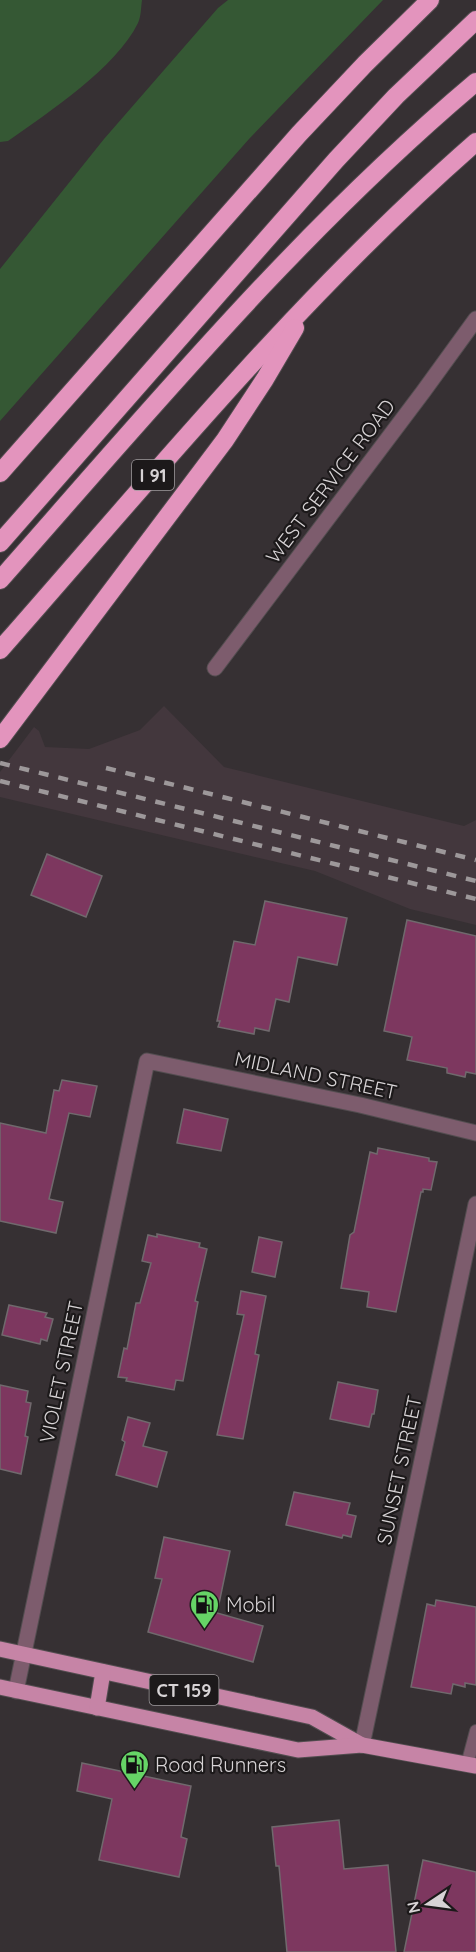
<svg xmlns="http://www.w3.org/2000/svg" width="476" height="1952" font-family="Quicksand,sans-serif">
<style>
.built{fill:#43373d}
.green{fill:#355834}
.building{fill:#7d375f;stroke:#70696d;stroke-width:1.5}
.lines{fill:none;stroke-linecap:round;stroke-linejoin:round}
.service-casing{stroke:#534d50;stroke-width:14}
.minor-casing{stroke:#534d50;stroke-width:17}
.primary-casing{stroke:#534d50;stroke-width:17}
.motorway-casing{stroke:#534d50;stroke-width:20}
.service{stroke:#7d5c6d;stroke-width:12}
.minor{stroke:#7d5c6d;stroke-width:15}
.primary{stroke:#c684a6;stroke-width:15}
.motorway{stroke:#e394bd;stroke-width:18}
.rail{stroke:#9d989a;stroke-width:4.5;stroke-dasharray:10 10;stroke-linecap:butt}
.labels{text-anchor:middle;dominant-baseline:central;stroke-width:4.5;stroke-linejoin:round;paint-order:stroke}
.shield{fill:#1c191a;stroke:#9f9b9d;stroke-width:1.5}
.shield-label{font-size:18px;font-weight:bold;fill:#d7d3d5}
.street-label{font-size:20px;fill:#d7d3d5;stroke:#1c191a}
.poi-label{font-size:20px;fill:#d7d3d5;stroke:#1c191a;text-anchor:start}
</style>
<rect width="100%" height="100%" fill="#363033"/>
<path class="built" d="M 164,706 L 224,767 L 464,826 L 476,820 L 476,925 L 410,909 L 315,871 L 0,797 L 0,772 L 34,727 L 39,731 L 45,747 L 89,749 L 140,730 Z"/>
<g class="green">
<path d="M 0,0 L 142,0 C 141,7 141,17 138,23 C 116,68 49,112 8,141 L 0,142 Z"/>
<path d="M 228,0 L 383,0 L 249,139 L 0,421 L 0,269 L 104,139 L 218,8 Z"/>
</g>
<g class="building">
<path d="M 47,854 L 102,876 L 86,917 L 31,895 Z"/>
<path d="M 265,901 L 347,918 L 337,965 L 298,957 L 289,1002 L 276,999 L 269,1031 L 255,1028 L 254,1034 L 218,1027 L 220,1021 L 217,1021 L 234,941 L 255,945 Z"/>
<path d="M 407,920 L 476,936 L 476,1074 L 466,1072 L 465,1077 L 447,1073 L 447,1068 L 407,1060 L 412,1037 L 384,1031 Z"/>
<path d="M 62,1080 L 97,1086 L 90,1117 L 69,1113 L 49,1199 L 63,1202 L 56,1233 L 0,1221 L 0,1123 L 46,1133 L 54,1090 L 59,1091 Z"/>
<path d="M 184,1109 L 228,1119 L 221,1151 L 177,1143 Z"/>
<path d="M 378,1148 L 429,1158 L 429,1161 L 437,1162 L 431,1190 L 423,1189 L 423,1192 L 421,1192 L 396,1312 L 367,1307 L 369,1292 L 341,1288 L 350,1235 L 354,1232 L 370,1152 L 377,1154 Z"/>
<path d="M 157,1234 L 200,1243 L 199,1247 L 207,1249 L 195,1301 L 198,1302 L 183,1381 L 176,1380 L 174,1390 L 126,1381 L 127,1378 L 118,1377 L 124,1348 L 127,1349 L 136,1303 L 140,1303 L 151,1263 L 142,1261 L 148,1235 L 157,1237 Z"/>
<path d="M 259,1237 L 282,1242 L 275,1277 L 252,1272 Z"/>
<path d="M 241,1291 L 266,1296 L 255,1354 L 259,1355 L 243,1439 L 217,1435 L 244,1315 L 237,1314 Z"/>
<path d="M 9,1305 L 47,1313 L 45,1317 L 53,1319 L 47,1341 L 41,1339 L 40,1344 L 2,1335 Z"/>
<path d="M 338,1382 L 378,1390 L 374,1414 L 372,1414 L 369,1427 L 330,1419 Z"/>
<path d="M 0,1385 L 28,1391 L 26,1402 L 31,1403 L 25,1436 L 28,1437 L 21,1474 L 0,1469 Z"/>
<path d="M 128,1417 L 150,1423 L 143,1446 L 167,1452 L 157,1487 L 116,1475 L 125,1442 L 122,1440 Z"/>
<path d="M 294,1492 L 350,1503 L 347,1514 L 356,1516 L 351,1537 L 343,1535 L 342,1538 L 286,1525 Z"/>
<path d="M 164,1537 L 230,1551 L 217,1613 L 263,1626 L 253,1662 L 148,1632 L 162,1579 L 155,1578 Z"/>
<path d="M 436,1600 L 476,1607 L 476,1685 L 465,1683 L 465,1687 L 453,1684 L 451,1694 L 411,1687 L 427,1604 L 435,1606 Z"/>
<path d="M 82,1763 L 191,1786 L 181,1837 L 187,1839 L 179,1877 L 99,1860 L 112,1799 L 77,1791 Z"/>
<path d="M 339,1820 L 344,1869 L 388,1865 L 396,1952 L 287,1952 L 279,1866 L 276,1866 L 272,1827 Z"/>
<path d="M 423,1860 L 476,1872 L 476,1952 L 404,1952 Z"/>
</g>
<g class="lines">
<defs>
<path id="service" d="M 467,1765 L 476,1731"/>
<g id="minor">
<path d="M 215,668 L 423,392 L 476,319"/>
<path d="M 16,1691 L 147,1061 L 360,1105 L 476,1133"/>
<path d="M 362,1745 L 476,1204"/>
</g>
<g id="primary">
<path d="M 0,1649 L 312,1717 L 362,1745"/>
<path d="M 0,1687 L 298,1750 L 362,1745 L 476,1766"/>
<path d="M 97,1708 L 103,1672"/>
</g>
<g id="motorway">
<path d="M 0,473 L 299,134 L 365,64 L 430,0"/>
<path d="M 0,543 L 336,160 L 396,96 L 476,20"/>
<path d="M 0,580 C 152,408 299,231 476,82"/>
<path d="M 0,650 C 153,476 301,295 476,142"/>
<path d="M 0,739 L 225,440 L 265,379 L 295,328"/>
</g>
</defs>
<use href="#service" class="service-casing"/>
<use href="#minor" class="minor-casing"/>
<use href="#primary" class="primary-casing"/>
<use href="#motorway" class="motorway-casing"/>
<use href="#service" class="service"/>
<use href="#minor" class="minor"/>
<use href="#primary" class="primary"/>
<use href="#motorway" class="motorway"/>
<g class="rail">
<path d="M 0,763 L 476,881"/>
<path d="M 106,768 L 476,860"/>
<path d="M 0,781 L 476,899"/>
</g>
</g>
<defs>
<symbol id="fuel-pin" viewBox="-11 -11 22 30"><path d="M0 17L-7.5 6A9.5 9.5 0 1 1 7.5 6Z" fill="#66d466" stroke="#1c191a"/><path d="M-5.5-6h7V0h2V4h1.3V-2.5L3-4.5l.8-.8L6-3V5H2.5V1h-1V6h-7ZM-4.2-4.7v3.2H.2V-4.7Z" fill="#111"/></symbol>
</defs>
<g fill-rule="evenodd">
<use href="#fuel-pin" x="188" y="1588" width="33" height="45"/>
<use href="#fuel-pin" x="118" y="1748" width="33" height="45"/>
</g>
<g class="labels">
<g class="shield">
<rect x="132" y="460" width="42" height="30" rx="4.5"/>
<rect x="149.5" y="1675" width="69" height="30" rx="4.5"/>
</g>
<g class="shield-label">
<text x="153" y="475">I 91</text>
<text x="184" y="1690">CT 159</text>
</g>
<g class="street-label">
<text transform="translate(330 481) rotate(-53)">WEST SERVICE ROAD</text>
<text transform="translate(316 1075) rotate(12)">MIDLAND STREET</text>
<text transform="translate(61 1372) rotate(-78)">VIOLET STREET</text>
<text transform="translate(399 1470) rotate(-78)">SUNSET STREET</text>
</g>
<g class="poi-label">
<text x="226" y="1604">Mobil</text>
<text x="155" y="1764">Road Runners</text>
</g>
</g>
<g transform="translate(428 1904) rotate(257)" stroke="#1c191a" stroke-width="4.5" paint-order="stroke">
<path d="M0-4.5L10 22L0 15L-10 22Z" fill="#d7d3d5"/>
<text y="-9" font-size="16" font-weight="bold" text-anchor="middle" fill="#d7d3d5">N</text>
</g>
</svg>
